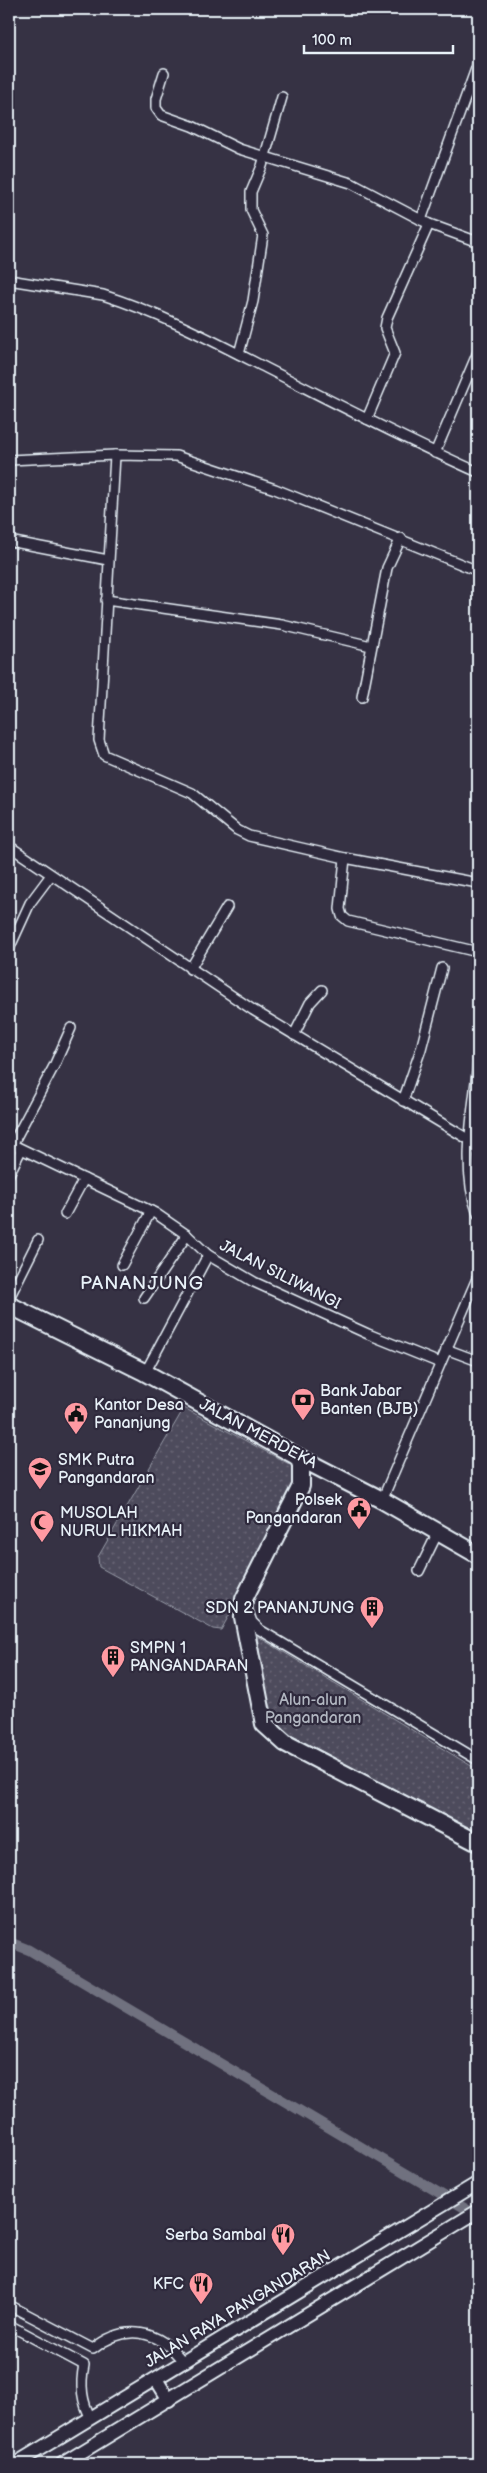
<svg xmlns="http://www.w3.org/2000/svg" width="487" height="2473" font-family="'Balsamiq Sans',sans-serif">
<style>
.park{fill:url(#park-dots);stroke:#9a9eaa}
.lines{fill:none;stroke-linecap:round;stroke-linejoin:round}
.canal{stroke:#70717f;stroke-width:10}
.street-casing{stroke:#e8f1f8;stroke-width:12}
.secondary-casing{stroke:#e8f1f8;stroke-width:16}
.highway-casing{stroke:#e8f1f8;stroke-width:20}
.street{stroke:#2f2a3d;stroke-width:9}
.secondary{stroke:#2f2a3d;stroke-width:12}
.highway{stroke:#2f2a3d;stroke-width:16}
.labels{text-anchor:middle;dominant-baseline:central;stroke-width:4.5;stroke-linejoin:round;paint-order:stroke}
.street-label{font-size:16px;fill:#e8f1f8;stroke:#2f2a3d}
.poi-label{font-size:16px;fill:#e8f1f8;stroke:#2f2a3d;text-anchor:start}
.park-label{font-size:16px;fill:#b2b7c1;stroke:#2f2a3d}
.quarter-label{font-size:19px;letter-spacing:1px;fill:#e8f1f8;stroke:#2f2a3d}
</style>
<defs>
<pattern id="park-dots" width="8" height="8" patternUnits="userSpaceOnUse" patternTransform="scale(1.25)"><rect width="8" height="8" fill="#4d4b5c"/><path d="M2 2h.1M6 6h.1" fill="none" stroke="#676574" stroke-width="1.8" stroke-linecap="round"/></pattern>
</defs>
<rect width="100%" height="100%" fill="#363244"/>
<filter id="ink" filterUnits="userSpaceOnUse"><feTurbulence type="fractalNoise" baseFrequency=".02" numOctaves="2"/><feDisplacementMap in="SourceGraphic" scale="10" xChannelSelector="R" yChannelSelector="G"/><feConvolveMatrix kernelMatrix="1 2 1 2 8 2 1 2 1" color-interpolation-filters="sRGB"/></filter>
<g filter="url(#ink)">
<g class="park">
<path d="M 184,1408 L 293,1466 L 298,1475 L 252,1574 L 221,1630 L 213,1629 L 99,1567 L 98,1557 Z"/>
<path d="M 257,1636 L 478,1770 L 478,1833 L 285,1732 C 264,1707 262,1667 257,1636 Z"/>
</g>
<g class="lines">
<path class="canal" d="M 9,1942 L 29,1950 L 478,2216"/>
<defs>
<g id="street">
<path d="M 164,73 L 156,99 L 156,108 L 161,115 L 192,126 L 239,149 L 351,183 L 429,224 L 478,242"/>
<path d="M 421,220 L 478,63"/>
<path d="M 9,280 L 103,295 C 160,313 213,341 266,368 C 337,404 406,440 478,472"/>
<path d="M 239,354 L 253,301 L 263,235 L 251,210 L 251,192 L 262,166 L 282,97"/>
<path d="M 367,419 L 395,353 L 385,328 L 387,318 L 429,224"/>
<path d="M 435,453 L 478,352"/>
<path d="M 115,455 L 99,740 L 104,755 L 192,793 L 237,830 L 249,836 L 345,858 L 478,883"/>
<path d="M 9,460 L 115,455 L 176,456 L 275,489 L 478,571"/>
<path d="M 9,541 L 108,560"/>
<path d="M 106,600 L 282,625 L 371,646"/>
<path d="M 362,697 L 387,568 L 401,538"/>
<path d="M 9,846 L 253,1010 L 478,1145"/>
<path d="M 345,858 L 340,909 L 342,916 L 348,921 L 478,952"/>
<path d="M 9,949 L 30,903 L 51,875"/>
<path d="M 190,969 L 227,907"/>
<path d="M 294,1035 L 310,1003 L 322,990"/>
<path d="M 478,1062 C 474,1110 460,1168 478,1214"/>
<path d="M 403,1101 L 421,1049 L 442,968"/>
<path d="M 9,1143 L 155,1213 L 187,1235 L 208,1255 L 254,1282 L 368,1334 L 440,1363"/>
<path d="M 12,1145 L 54,1066 L 71,1028"/>
<path d="M 9,1174 L 21,1150"/>
<path d="M 65,1214 L 84,1179"/>
<path d="M 122,1265 L 151,1211"/>
<path d="M 9,1298 L 38,1240"/>
<path d="M 144,1298 L 187,1235"/>
<path d="M 446,1349 L 478,1361"/>
<path d="M 145,1373 L 208,1255"/>
<path d="M 382,1500 L 478,1276"/>
<path d="M 419,1571 L 438,1532"/>
<path d="M 248,1611 L 252,1622 L 260,1630 L 478,1760"/>
<path d="M 9,2305 L 93,2349 C 125,2323 159,2329 183,2362"/>
<path d="M 9,2325 L 84,2365 C 80,2384 81,2401 91,2418"/>
</g>
<g id="secondary">
<path d="M 156,2379 L 169,2400"/>
<path d="M 15,2464 L 478,2183"/>
<path d="M 62,2464 L 478,2211"/>
</g>
<g id="highway">
<path d="M 9,1305 L 142,1371 L 298,1457 L 382,1500 L 478,1555"/>
<path d="M 298,1457 L 301,1465 L 301,1486 L 244,1599 L 243,1617 L 264,1724 L 285,1743 L 478,1843"/>
</g>
</defs>
<use href="#street" class="street-casing"/>
<use href="#secondary" class="secondary-casing"/>
<use href="#highway" class="highway-casing"/>
<use href="#street" class="street"/>
<use href="#secondary" class="secondary"/>
<use href="#highway" class="highway"/>
</g>
</g>
<defs>
<symbol id="bank-pin" viewBox="-11 -11 22 30"><path d="M0 17L-7.5 6A9.5 9.5 0 1 1 7.5 6Z" fill="#ff9aa2" stroke="#2f2a3d"/><path d="M-6-4H6V4H-6ZM0-2.3a2.3 2.3 0 1 0 0 4.6a2.3 2.3 0 1 0 0-4.6Z" fill="#111"/></symbol>
<symbol id="civic-pin" viewBox="-11 -11 22 30"><path d="M0 17L-7.5 6A9.5 9.5 0 1 1 7.5 6Z" fill="#ff9aa2" stroke="#2f2a3d"/><path d="M-.6-6.5H3V-4.5H.6V-3L4-1V1h2V6H-6V1h2V-1L-.6-3ZM-1.2 2.5V6h2.4V2.5Z" fill="#111"/></symbol>
<symbol id="school-pin" viewBox="-11 -11 22 30"><path d="M0 17L-7.5 6A9.5 9.5 0 1 1 7.5 6Z" fill="#ff9aa2" stroke="#2f2a3d"/><path d="M0-5L7-2L0 1L-7-2ZM-4 1L0 2.5L4 1V4Q0 6-4 4Z" fill="#111"/></symbol>
<symbol id="mosque-pin" viewBox="-11 -11 22 30"><path d="M0 17L-7.5 6A9.5 9.5 0 1 1 7.5 6Z" fill="#ff9aa2" stroke="#2f2a3d"/><path d="M3.5-4.9A6 6 0 1 0 3.5 4.9A5 5 0 1 1 3.5-4.9Z" fill="#111"/></symbol>
<symbol id="building-pin" viewBox="-11 -11 22 30"><path d="M0 17L-7.5 6A9.5 9.5 0 1 1 7.5 6Z" fill="#ff9aa2" stroke="#2f2a3d"/><path d="M-4-6H4V6H1V3H-1V6H-4ZM-2.5-4.3h1.7v1.8h-1.7ZM.8-4.3h1.7v1.8H.8ZM-2.5-1h1.7V.8h-1.7ZM.8-1h1.7V.8H.8Z" fill="#111"/></symbol>
<symbol id="restaurant-pin" viewBox="-11 -11 22 30"><path d="M0 17L-7.5 6A9.5 9.5 0 1 1 7.5 6Z" fill="#ff9aa2" stroke="#2f2a3d"/><path d="M-5-6h1v4h1v-4h1v4h1v-4h1v5L-1.5 .5V6h-2V.5L-5-1ZM5-6V6H3V1.5H1.5Q1.5-4 5-6Z" fill="#111"/></symbol>
</defs>
<g fill-rule="evenodd">
<use href="#bank-pin" x="289" y="1386" width="28" height="38"/>
<use href="#civic-pin" x="62" y="1400" width="28" height="38"/>
<use href="#school-pin" x="26" y="1455" width="28" height="38"/>
<use href="#civic-pin" x="345" y="1495" width="28" height="38"/>
<use href="#mosque-pin" x="28" y="1508" width="28" height="38"/>
<use href="#building-pin" x="358" y="1594" width="28" height="38"/>
<use href="#building-pin" x="99" y="1643" width="28" height="38"/>
<use href="#restaurant-pin" x="269" y="2221" width="28" height="38"/>
<use href="#restaurant-pin" x="187" y="2270" width="28" height="38"/>
</g>
<g class="labels">
<g class="street-label">
<text transform="translate(280 1275) rotate(27)">JALAN SILIWANGI</text>
<text transform="translate(258 1434) rotate(28)">JALAN MERDEKA</text>
<text transform="translate(238 2309) rotate(-31)">JALAN RAYA PANGANDARAN</text>
</g>
<g class="poi-label">
<text x="320" y="1391">Bank Jabar<tspan x="320" dy="18">Banten (BJB)</tspan></text>
<text x="94" y="1405">Kantor Desa<tspan x="94" dy="18">Pananjung</tspan></text>
<text x="58" y="1460">SMK Putra<tspan x="58" dy="18">Pangandaran</tspan></text>
<text x="342" y="1500" text-anchor="end">Polsek<tspan x="342" dy="18">Pangandaran</tspan></text>
<text x="60" y="1513">MUSOLAH<tspan x="60" dy="18">NURUL HIKMAH</tspan></text>
<text x="354" y="1608" text-anchor="end">SDN 2 PANANJUNG</text>
<text x="130" y="1648">SMPN 1<tspan x="130" dy="18">PANGANDARAN</tspan></text>
<text x="266" y="2235" text-anchor="end">Serba Sambal</text>
<text x="184" y="2284" text-anchor="end">KFC</text>
</g>
<g class="park-label">
<text x="313" y="1700">Alun-alun<tspan x="313" dy="18">Pangandaran</tspan></text>
</g>
<g class="quarter-label">
<text x="142" y="1283">PANANJUNG</text>
</g>
</g>
<rect width="487" height="2473" fill="none" stroke="#2f2a3d" stroke-width="30"/>
<rect x="15" y="15" width="457" height="2443" fill="none" stroke="#e8f1f8" stroke-width="2" filter="url(#ink)"/>
<path d="M304 45v8h149v-8" fill="none" stroke="#e8f1f8" stroke-width="2.5"/>
<text x="312" y="45" font-size="15" fill="#e8f1f8" stroke="#2f2a3d" stroke-width="4" paint-order="stroke">100 m</text>
</svg>
